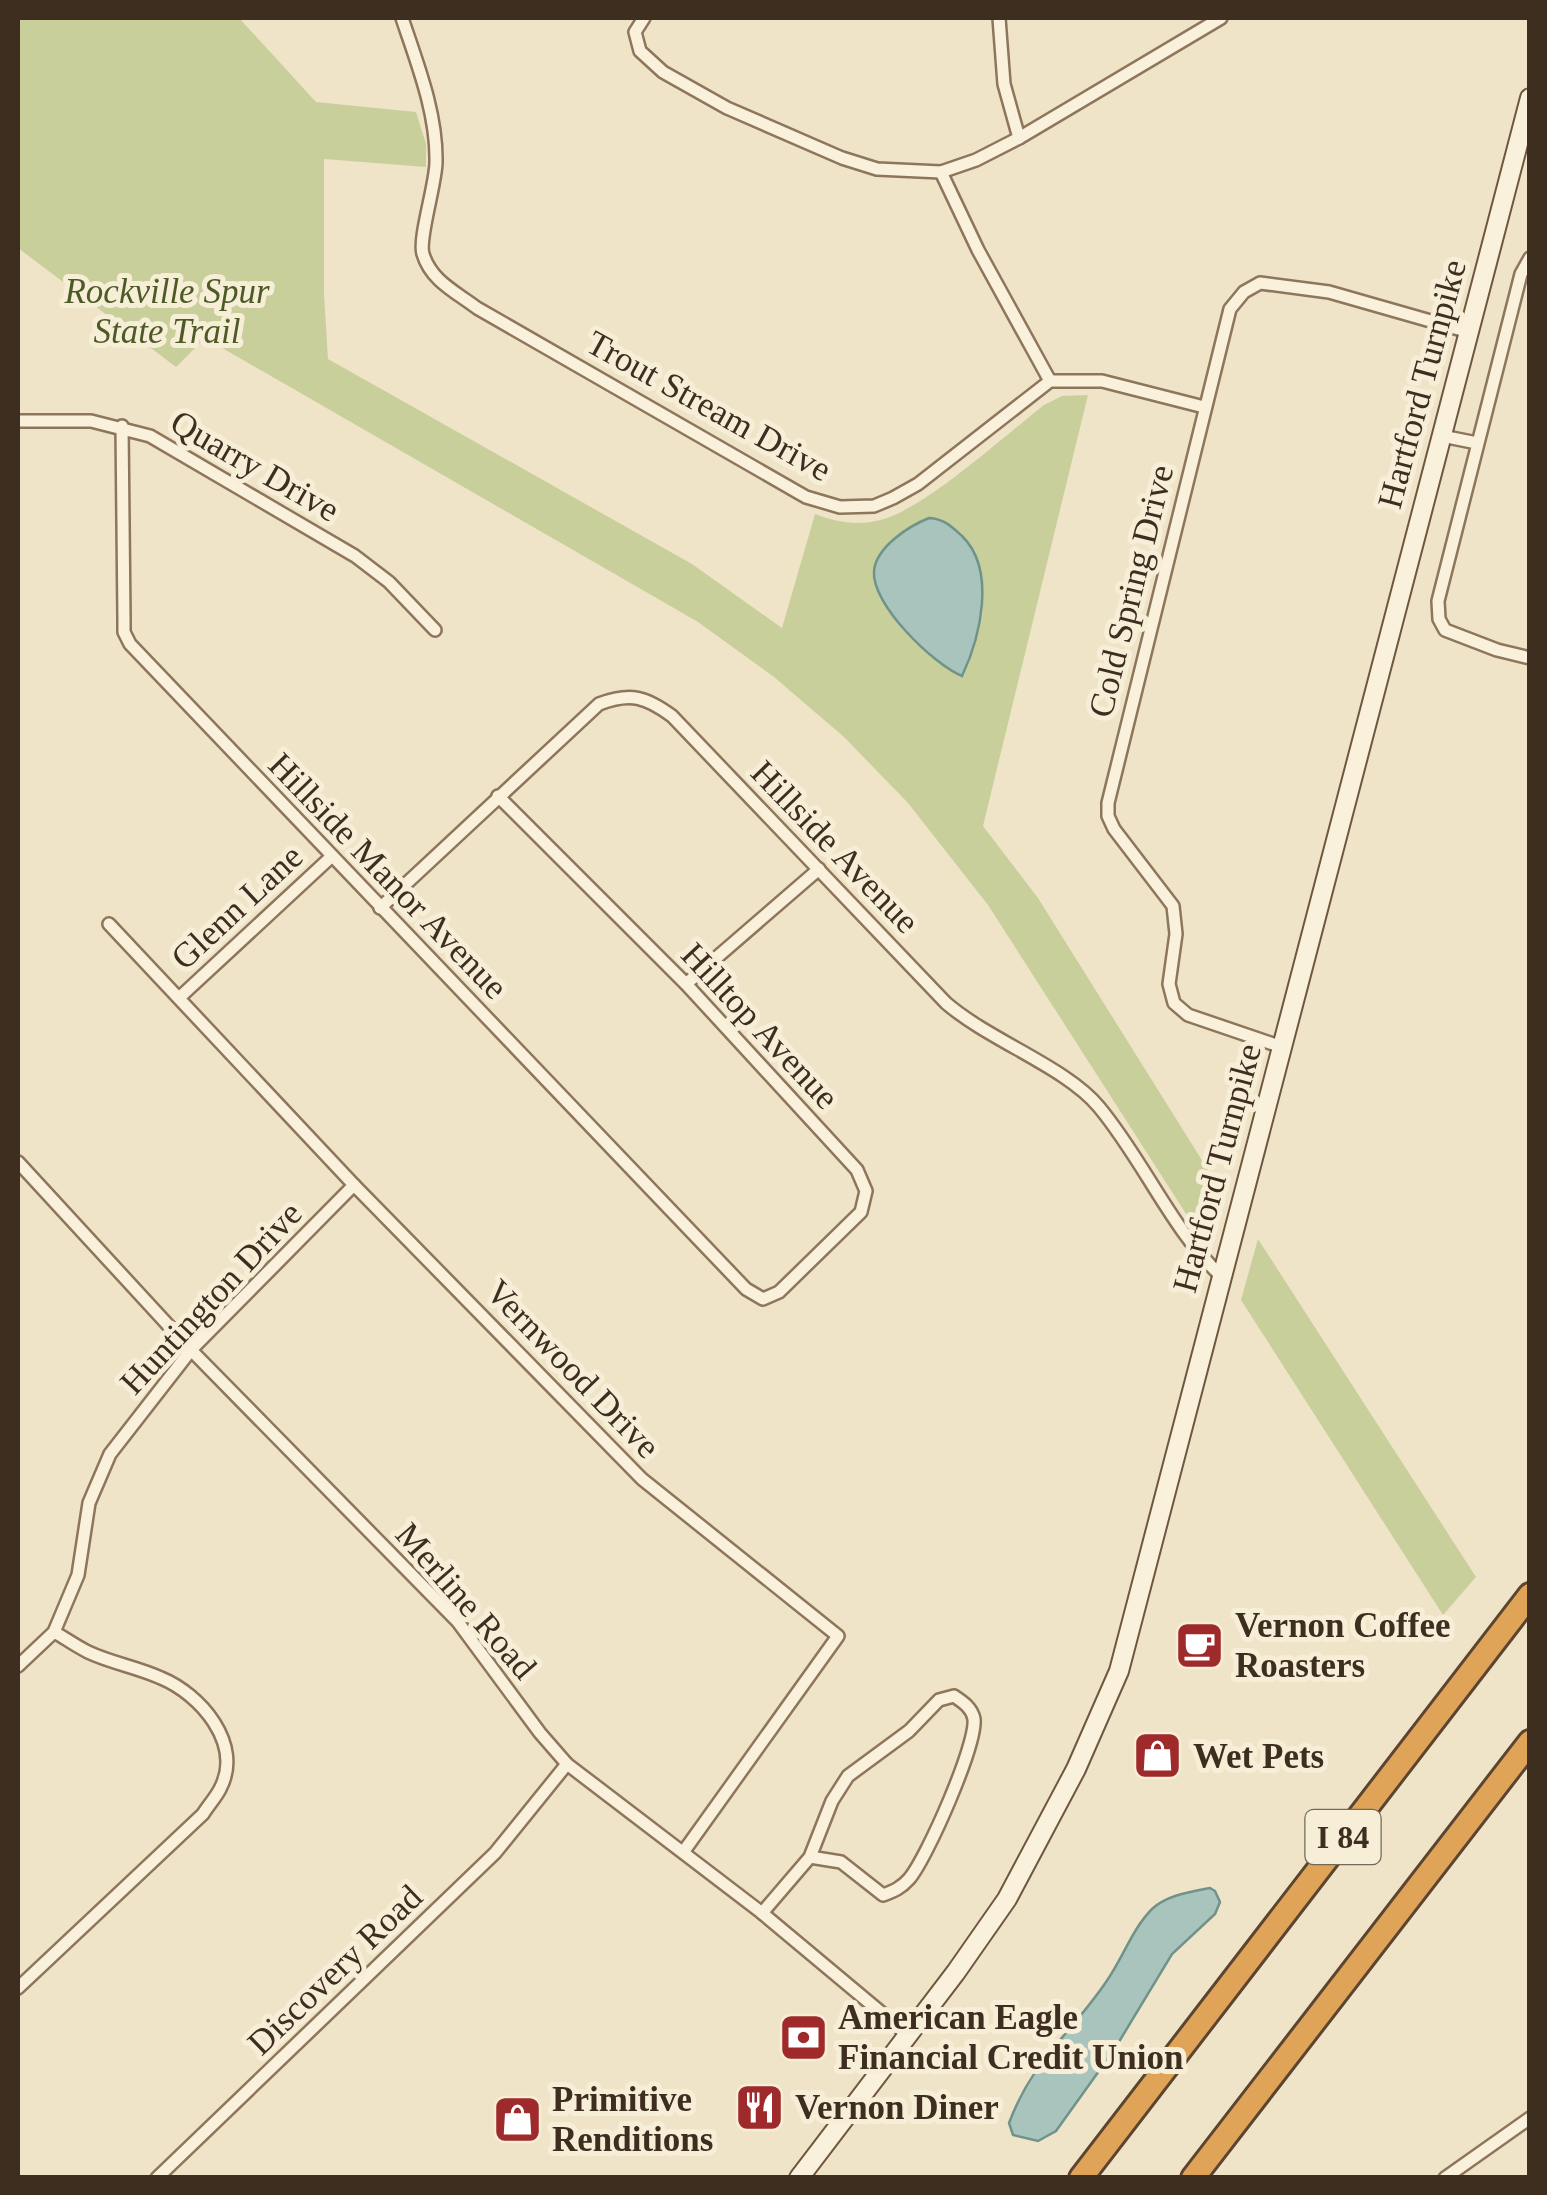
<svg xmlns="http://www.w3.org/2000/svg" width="1547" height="2195" font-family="Georgia,serif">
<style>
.green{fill:#c9cf9b}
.water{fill:#a9c4bc;stroke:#6f938a;stroke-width:2.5}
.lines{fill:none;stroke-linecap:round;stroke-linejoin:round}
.street-casing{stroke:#8d765c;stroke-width:16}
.secondary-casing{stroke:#6f573f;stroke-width:22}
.highway-casing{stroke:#5b4430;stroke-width:28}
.street{stroke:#faf1dc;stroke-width:11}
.secondary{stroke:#faf1dc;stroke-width:18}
.highway{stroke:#e0a458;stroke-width:22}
.labels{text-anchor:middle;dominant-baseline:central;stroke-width:10;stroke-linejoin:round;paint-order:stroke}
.shield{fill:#f7eed8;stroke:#756857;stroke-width:2.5}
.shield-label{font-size:32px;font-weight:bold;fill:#3d2e20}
.park-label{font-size:35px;font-style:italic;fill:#4d5a26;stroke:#f7eed8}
.street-label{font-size:35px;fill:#3d2e20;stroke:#f7eed8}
.poi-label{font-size:35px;font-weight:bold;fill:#3d2e20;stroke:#f7eed8;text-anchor:start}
</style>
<rect width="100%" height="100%" fill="#f0e4c8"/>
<g class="green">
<path d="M 18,18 L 239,18 L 316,102 L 416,112 L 426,144 L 426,167 L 324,159 L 324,294 L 328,359 L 692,564 L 782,628 L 815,514 C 838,523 861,526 884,519 C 929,505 1004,436 1044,405 L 1062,396 L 1088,395 L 983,826 L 1038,898 L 1220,1189 L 1206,1245 L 988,905 L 908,803 L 844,737 L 774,677 L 698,622 L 205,338 L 176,367 L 18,248 Z"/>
<path d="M 1258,1239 L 1476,1577 L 1443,1615 L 1241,1300 Z"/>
</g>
<g class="water">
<path d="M 929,518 C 944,519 951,526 962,536 C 997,570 980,638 962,676 C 934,665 871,604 874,571 C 876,547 909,526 929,518 Z"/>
<path d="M 1210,1888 L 1215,1891 L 1220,1902 L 1215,1914 L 1172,1954 L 1114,2050 L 1056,2131 L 1038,2141 L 1013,2135 L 1009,2123 C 1033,2059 1070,2035 1106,1982 C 1122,1960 1132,1929 1152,1909 C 1167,1895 1190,1892 1210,1888 Z"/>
</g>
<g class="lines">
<defs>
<g id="street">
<path d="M 402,18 C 417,63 437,113 436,162 C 436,184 418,239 423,254 C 431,281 456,292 477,308 L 806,497 L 840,507 L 874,506 L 893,498 L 918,484 L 1050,381 L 1102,381 L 1204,407"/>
<path d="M 644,18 L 635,32 L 640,51 L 663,72 L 727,108 L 842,158 L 877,169 L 941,172 L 976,160 L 1019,138 L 1221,18"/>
<path d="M 999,18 L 1004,84 L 1019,138"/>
<path d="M 941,172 L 978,250 L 1050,381"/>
<path d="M 1530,258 L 1521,274 L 1438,601 L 1439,619 L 1445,630 L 1497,650 L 1530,658"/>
<path d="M 18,421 L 91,421 L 150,436 L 355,556 L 389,582 L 435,630"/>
<path d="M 122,426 L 124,619 L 124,632 L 130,644 L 746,1289 L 763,1299 L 779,1292 L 861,1212 L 866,1191 L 857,1170 L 686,984 L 498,796"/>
<path d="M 1442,436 L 1477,443"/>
<path d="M 380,908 L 599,704 C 631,692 646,697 672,716 L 946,1003 C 990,1041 1066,1067 1099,1107 C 1144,1161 1171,1229 1222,1277"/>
<path d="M 109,924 L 354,1185 L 642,1479 L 838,1636 L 684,1851"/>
<path d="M 686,984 L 819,869"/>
<path d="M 180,997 L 331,857"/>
<path d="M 1282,1047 L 1188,1015 L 1174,1003 L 1169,984 L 1176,934 L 1173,906 L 1114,829 L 1108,816 L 1108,803 L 1230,309 L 1244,292 L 1260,283 L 1329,292 L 1469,332"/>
<path d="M 18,1162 L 191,1350 L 458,1622 L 540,1733 L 567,1764 L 762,1913 L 908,2035"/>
<path d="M 18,1666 L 54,1632 L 78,1575 L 89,1503 L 110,1454 L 191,1350 L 354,1185"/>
<path d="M 762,1913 L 810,1857 L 832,1801 L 848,1776 L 909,1731 L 939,1700 L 954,1696 C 963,1702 972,1708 974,1719 C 977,1744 927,1858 909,1879 C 901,1888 894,1891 883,1895 L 841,1862 L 810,1857"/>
<path d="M 18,1988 L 203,1814 C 208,1806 216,1797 220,1789 C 244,1744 200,1694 161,1678 C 137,1667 111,1663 88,1652 C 76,1646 65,1638 54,1632"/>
<path d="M 157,2178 L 495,1853 L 567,1764"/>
<path d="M 1445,2178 L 1530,2118"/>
</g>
<path id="secondary" d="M 799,2178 L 956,1972 L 1007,1899 L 1076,1769 L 1119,1671 L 1530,98"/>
<g id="highway">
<path d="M 1081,2178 L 1530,1595"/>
<path d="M 1193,2178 L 1530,1742"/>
</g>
</defs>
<use href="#street" class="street-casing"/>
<use href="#secondary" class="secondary-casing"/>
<use href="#highway" class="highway-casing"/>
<use href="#street" class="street"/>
<use href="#secondary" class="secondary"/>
<use href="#highway" class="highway"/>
</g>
<defs>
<symbol id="cafe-square" viewBox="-11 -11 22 22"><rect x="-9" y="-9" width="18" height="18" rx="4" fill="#9e2a2b" stroke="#f7eed8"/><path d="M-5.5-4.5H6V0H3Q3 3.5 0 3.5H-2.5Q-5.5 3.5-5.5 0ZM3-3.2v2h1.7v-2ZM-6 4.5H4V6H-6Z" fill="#fff"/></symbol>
<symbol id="shop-square" viewBox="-11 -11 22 22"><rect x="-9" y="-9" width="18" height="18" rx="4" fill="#9e2a2b" stroke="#f7eed8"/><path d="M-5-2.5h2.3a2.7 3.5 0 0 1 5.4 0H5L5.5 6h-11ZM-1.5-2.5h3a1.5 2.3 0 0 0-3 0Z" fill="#fff"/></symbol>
<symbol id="bank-square" viewBox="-11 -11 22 22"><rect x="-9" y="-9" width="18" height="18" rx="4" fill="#9e2a2b" stroke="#f7eed8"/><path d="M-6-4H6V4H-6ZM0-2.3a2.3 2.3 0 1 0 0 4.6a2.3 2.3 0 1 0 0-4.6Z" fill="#fff"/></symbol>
<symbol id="restaurant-square" viewBox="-11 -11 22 22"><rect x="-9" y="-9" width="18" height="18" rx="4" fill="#9e2a2b" stroke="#f7eed8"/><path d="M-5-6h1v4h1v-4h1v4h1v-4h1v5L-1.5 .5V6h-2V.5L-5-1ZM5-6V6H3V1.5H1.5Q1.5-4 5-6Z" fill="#fff"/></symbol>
</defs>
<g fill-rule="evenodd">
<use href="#cafe-square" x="1172" y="1618" width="55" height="55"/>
<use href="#shop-square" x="1130" y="1728" width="55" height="55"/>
<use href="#bank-square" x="776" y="2010" width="55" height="55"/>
<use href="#restaurant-square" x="732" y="2080" width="55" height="55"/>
<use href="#shop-square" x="490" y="2092" width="55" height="55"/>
</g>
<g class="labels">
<rect class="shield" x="1305.5" y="1810" width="75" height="54" rx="8"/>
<g class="shield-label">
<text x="1343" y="1837">I 84</text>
</g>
<g class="park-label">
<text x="167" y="291">Rockville Spur<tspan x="167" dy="40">State Trail</tspan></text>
</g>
<g class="street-label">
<text transform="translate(1422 384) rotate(-75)">Hartford Turnpike</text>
<text transform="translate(709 406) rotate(29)">Trout Stream Drive</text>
<text transform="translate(255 466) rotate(30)">Quarry Drive</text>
<text transform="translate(1131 591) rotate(-76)">Cold Spring Drive</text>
<text transform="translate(835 847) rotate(46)">Hillside Avenue</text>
<text transform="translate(388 876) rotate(46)">Hillside Manor Avenue</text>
<text transform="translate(237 907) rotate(-43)">Glenn Lane</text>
<text transform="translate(760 1026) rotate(47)">Hilltop Avenue</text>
<text transform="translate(1217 1168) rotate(-75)">Hartford Turnpike</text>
<text transform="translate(211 1298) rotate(-47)">Huntington Drive</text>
<text transform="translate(573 1369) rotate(46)">Vernwood Drive</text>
<text transform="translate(466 1601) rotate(49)">Merline Road</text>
<text transform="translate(335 1970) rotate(-44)">Discovery Road</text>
</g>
<g class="poi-label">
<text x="1235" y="1625">Vernon Coffee<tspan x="1235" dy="40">Roasters</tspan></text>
<text x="1193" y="1756">Wet Pets</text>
<text x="838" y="2017">American Eagle<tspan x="838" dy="40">Financial Credit Union</tspan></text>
<text x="552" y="2099">Primitive<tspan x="552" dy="40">Renditions</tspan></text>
<text x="795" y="2107">Vernon Diner</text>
</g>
</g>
<rect width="1547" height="2195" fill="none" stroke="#3d2e20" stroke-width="40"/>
</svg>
